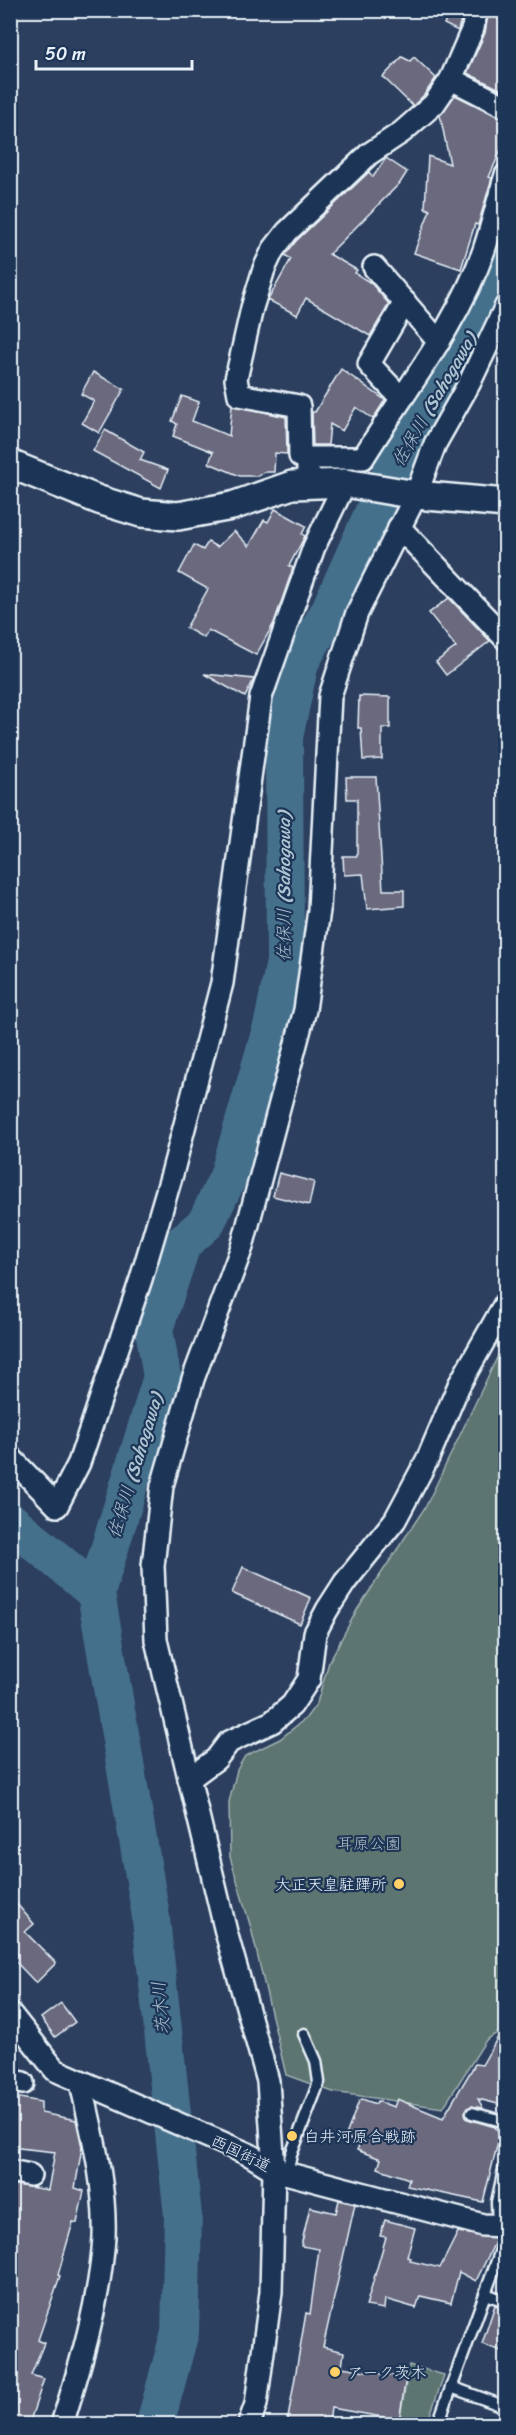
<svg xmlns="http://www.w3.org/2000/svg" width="516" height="2435" font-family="Sriracha,'Klee One',sans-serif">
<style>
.green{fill:#5c7470;stroke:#a2b2b4;stroke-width:1.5}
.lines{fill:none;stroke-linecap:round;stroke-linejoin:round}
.river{stroke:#456f8c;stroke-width:38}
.building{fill:#6a697e;stroke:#e8f1f8;stroke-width:1.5}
.service-casing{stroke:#e8f1f8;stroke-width:15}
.minor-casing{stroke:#e8f1f8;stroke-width:26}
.tertiary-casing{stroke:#e8f1f8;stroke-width:32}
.service{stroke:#1d3557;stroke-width:10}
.minor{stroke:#1d3557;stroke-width:21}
.tertiary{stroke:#1d3557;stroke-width:27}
.poi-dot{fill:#ffd166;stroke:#1d3557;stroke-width:2}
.labels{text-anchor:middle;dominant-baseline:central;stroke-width:4.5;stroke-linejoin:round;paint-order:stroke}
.park-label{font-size:16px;fill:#b0bfc2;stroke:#1d3557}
.poi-label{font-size:16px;fill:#e8f1f8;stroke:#1d3557;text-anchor:start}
.street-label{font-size:16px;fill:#e8f1f8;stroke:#1d3557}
.water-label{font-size:18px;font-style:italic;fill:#afc4d2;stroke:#1d3557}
</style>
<rect width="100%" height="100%" fill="#2c3f5f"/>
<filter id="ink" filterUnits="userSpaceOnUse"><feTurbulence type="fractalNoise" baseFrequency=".0167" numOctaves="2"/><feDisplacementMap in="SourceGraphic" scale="12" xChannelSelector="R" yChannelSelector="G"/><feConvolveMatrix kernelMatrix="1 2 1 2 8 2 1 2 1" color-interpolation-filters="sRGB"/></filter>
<g filter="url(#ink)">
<g class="green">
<path d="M 505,1341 L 505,2028 L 486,2040 L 443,2108 L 333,2092 L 286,2075 L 251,1928 L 230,1857 L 229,1802 L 237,1770 L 245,1756 L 280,1739 L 306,1718 L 317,1703 L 329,1662 L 357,1610 L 426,1506 Z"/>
<path d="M 409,2365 L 444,2375 L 427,2424 L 399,2424 Z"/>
</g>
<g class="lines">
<g class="river">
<path d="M 10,1521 L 96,1593"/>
<path d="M 155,2424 L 180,2332 L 183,2216 L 150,1910 L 96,1593 L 162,1377 L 154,1329 L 182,1244 L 206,1223 L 228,1177 L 273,1023 L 285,962 L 284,737 L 300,662 L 329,612 L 405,442 L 465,350 L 506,267"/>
</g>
</g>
<g class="building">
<path d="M 451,10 L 463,10 L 458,31 L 444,24 Z"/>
<path d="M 489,10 L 506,10 L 506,92 L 467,73 L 485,33 Z"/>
<path d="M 402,57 L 410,61 L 414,57 L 436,78 L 424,95 L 413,106 L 383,77 Z"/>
<path d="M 455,95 L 506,120 L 506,138 L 489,177 L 492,178 L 478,225 L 475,224 L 461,269 L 414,253 L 430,210 L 425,208 L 428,156 L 450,164 L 440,115 Z"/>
<path d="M 386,158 L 407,172 L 400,183 L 329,254 L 357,270 L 355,273 L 371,283 L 389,304 L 370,336 L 306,298 L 297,315 L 268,300 L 291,259 L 285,255 L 296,241 L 369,172 L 373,177 Z"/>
<path d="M 341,369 L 385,400 L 373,419 L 356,407 L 342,431 L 330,424 L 328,445 L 313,445 L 312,412 L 315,412 Z"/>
<path d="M 93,372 L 124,389 L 99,433 L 82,423 L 94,401 L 81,394 Z"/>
<path d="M 182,396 L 199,402 L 192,421 L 229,436 L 232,405 L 286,417 L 287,454 L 275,453 L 274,472 L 264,472 L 258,476 L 240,476 L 209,463 L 213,452 L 173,436 L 177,424 L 172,421 Z"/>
<path d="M 105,430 L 144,452 L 140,460 L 168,470 L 161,488 L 93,451 Z"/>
<path d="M 275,509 L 306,526 L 302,534 L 305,536 L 289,566 L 293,568 L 274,623 L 256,655 L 208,630 L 204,638 L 186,628 L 208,589 L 179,573 L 194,545 L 203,550 L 208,542 L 217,547 L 234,531 L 249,546 L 264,520 L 268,522 Z"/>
<path d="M 449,598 L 490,641 L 446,675 L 436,662 L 456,647 L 429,613 Z"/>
<path d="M 204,674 L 254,679 L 245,697 Z"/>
<path d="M 359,696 L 390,697 L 390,728 L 382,728 L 382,759 L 363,760 L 361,728 L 358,728 Z"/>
<path d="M 346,777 L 376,777 L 383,890 L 404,890 L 404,906 L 367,909 L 363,874 L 344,875 L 343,856 L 357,856 L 357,799 L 347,799 Z"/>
<path d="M 279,1173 L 314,1182 L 309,1205 L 273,1196 Z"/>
<path d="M 243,1567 L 311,1598 L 300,1624 L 232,1593 Z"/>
<path d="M 10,1896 L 34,1924 L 25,1932 L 56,1963 L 36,1983 L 13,1959 L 17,1954 L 10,1946 Z"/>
<path d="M 61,2003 L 75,2022 L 55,2037 L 41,2018 Z"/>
<path d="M 506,2023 L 506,2106 L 478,2099 L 483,2108 L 471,2106 L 465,2112 L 467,2119 L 495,2127 L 500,2134 L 483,2202 L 407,2186 L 409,2179 L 378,2168 L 381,2159 L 357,2150 L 360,2143 L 345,2138 L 359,2101 L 362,2099 L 376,2104 L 377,2101 L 394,2107 L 397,2099 L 443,2118 L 475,2064 L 482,2065 Z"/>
<path d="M 10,2096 L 41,2102 L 41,2113 L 76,2120 L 82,2147 L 75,2188 L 84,2191 L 77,2223 L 73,2222 L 58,2275 L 60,2276 L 38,2340 L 44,2343 L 31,2375 L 44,2379 L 29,2424 L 10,2424 L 10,2184 L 48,2190 L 55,2152 L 10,2147 Z"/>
<path d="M 339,2200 L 355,2204 L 323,2347 L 344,2352 L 342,2367 L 406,2378 L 399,2420 L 331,2408 L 329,2424 L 287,2424 L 306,2313 L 310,2314 L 319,2249 L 301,2246 L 310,2207 L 336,2213 Z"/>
<path d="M 385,2220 L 415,2228 L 407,2257 L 411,2258 L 410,2261 L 440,2268 L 458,2232 L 497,2238 L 476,2281 L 459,2272 L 451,2303 L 420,2296 L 416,2308 L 385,2299 L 384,2309 L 366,2306 L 386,2237 L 380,2236 Z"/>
<path d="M 495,2305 L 506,2308 L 506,2353 L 482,2344 Z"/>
</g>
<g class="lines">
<defs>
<g id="service">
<path d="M 472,2113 L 506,2122"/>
<path d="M 286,2175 L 291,2155 L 319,2082 L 316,2061 L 304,2034"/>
<path d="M 498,2226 L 497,2202 L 506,2161"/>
<path d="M 485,2294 L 506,2301"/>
<path d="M 451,2387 L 506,2407"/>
<path d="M 438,2424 L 506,2236"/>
</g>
<g id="minor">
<path d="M 476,10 L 473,28 L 451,79 L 506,107"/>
<path d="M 374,267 L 439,342"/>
<path d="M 401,398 L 369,364 L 405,302"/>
<path d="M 308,458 L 300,456 L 299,406 L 239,395 L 236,379 L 252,308 L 264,269 L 273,250 L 287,232 L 369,154 L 402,132 L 434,104 L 451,79"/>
<path d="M 308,472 L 308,458 L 363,458 C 405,390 457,326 484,250 C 492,226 498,200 506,175"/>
<path d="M 399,527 L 506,639"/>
<path d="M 10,1457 L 57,1506 L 79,1463 L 141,1279 L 172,1174 L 222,983 L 261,697 L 314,547 L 345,483"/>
<path d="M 189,1779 L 216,1759 L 229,1742 L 272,1722 L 292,1705 L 309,1679 L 315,1633 L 327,1610 L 345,1582 L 395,1520 L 428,1458 L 459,1385 L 506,1302"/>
<path d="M 10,2013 L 55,2070 L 250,2155 L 274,2170 L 483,2225 L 506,2226"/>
<path d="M 10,2080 L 23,2083"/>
<path d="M 10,2171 L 30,2175"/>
<path d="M 62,2424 C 81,2364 100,2300 104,2237 C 106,2184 92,2133 81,2083"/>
<path d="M 249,2424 L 256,2404 L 271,2292 L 274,2170 L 268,2081 L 226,1932 L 156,1640 L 153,1566 L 162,1486 L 193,1379 L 242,1247 L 305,1010 L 319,910 L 330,696 L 357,613 L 416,495 L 435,444 L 470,382 L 506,306"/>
</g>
<path id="tertiary" d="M 10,464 L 99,500 L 141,513 L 178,516 L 232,506 L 292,485 L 345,483 L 416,495 L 506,503"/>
</defs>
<use href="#service" class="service-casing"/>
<use href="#minor" class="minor-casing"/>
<use href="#tertiary" class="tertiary-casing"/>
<use href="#service" class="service"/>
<use href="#minor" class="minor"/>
<use href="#tertiary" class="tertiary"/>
</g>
</g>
<g class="poi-dot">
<circle cx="399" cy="1884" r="6"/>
<circle cx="292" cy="2136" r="6"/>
<circle cx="335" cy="2372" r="6"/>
</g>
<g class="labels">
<g class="park-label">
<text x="369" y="1843">耳原公園</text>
</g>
<g class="poi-label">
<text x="387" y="1884" text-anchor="end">大正天皇駐蹕所</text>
<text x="304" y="2136">白井河原合戦跡</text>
<text x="347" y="2372">アーク茨木</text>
</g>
<g class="street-label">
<text transform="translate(241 2153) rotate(26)">西国街道</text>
</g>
<g class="water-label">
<text transform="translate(434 400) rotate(-60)">佐保川 (Sahogawa)</text>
<text transform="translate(284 887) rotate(-90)">佐保川 (Sahogawa)</text>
<text transform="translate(135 1466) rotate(-73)">佐保川 (Sahogawa)</text>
<text transform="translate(161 2008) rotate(-96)">茨木川</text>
</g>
</g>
<rect width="516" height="2435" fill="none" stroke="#1d3557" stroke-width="36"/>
<rect x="18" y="18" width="480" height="2399" fill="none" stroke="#e8f1f8" stroke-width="2" filter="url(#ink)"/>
<path d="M36 60v9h156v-9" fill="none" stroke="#e8f1f8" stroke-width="3"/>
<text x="45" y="60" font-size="18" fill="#e8f1f8" stroke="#1d3557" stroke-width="4.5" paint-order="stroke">50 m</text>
</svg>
